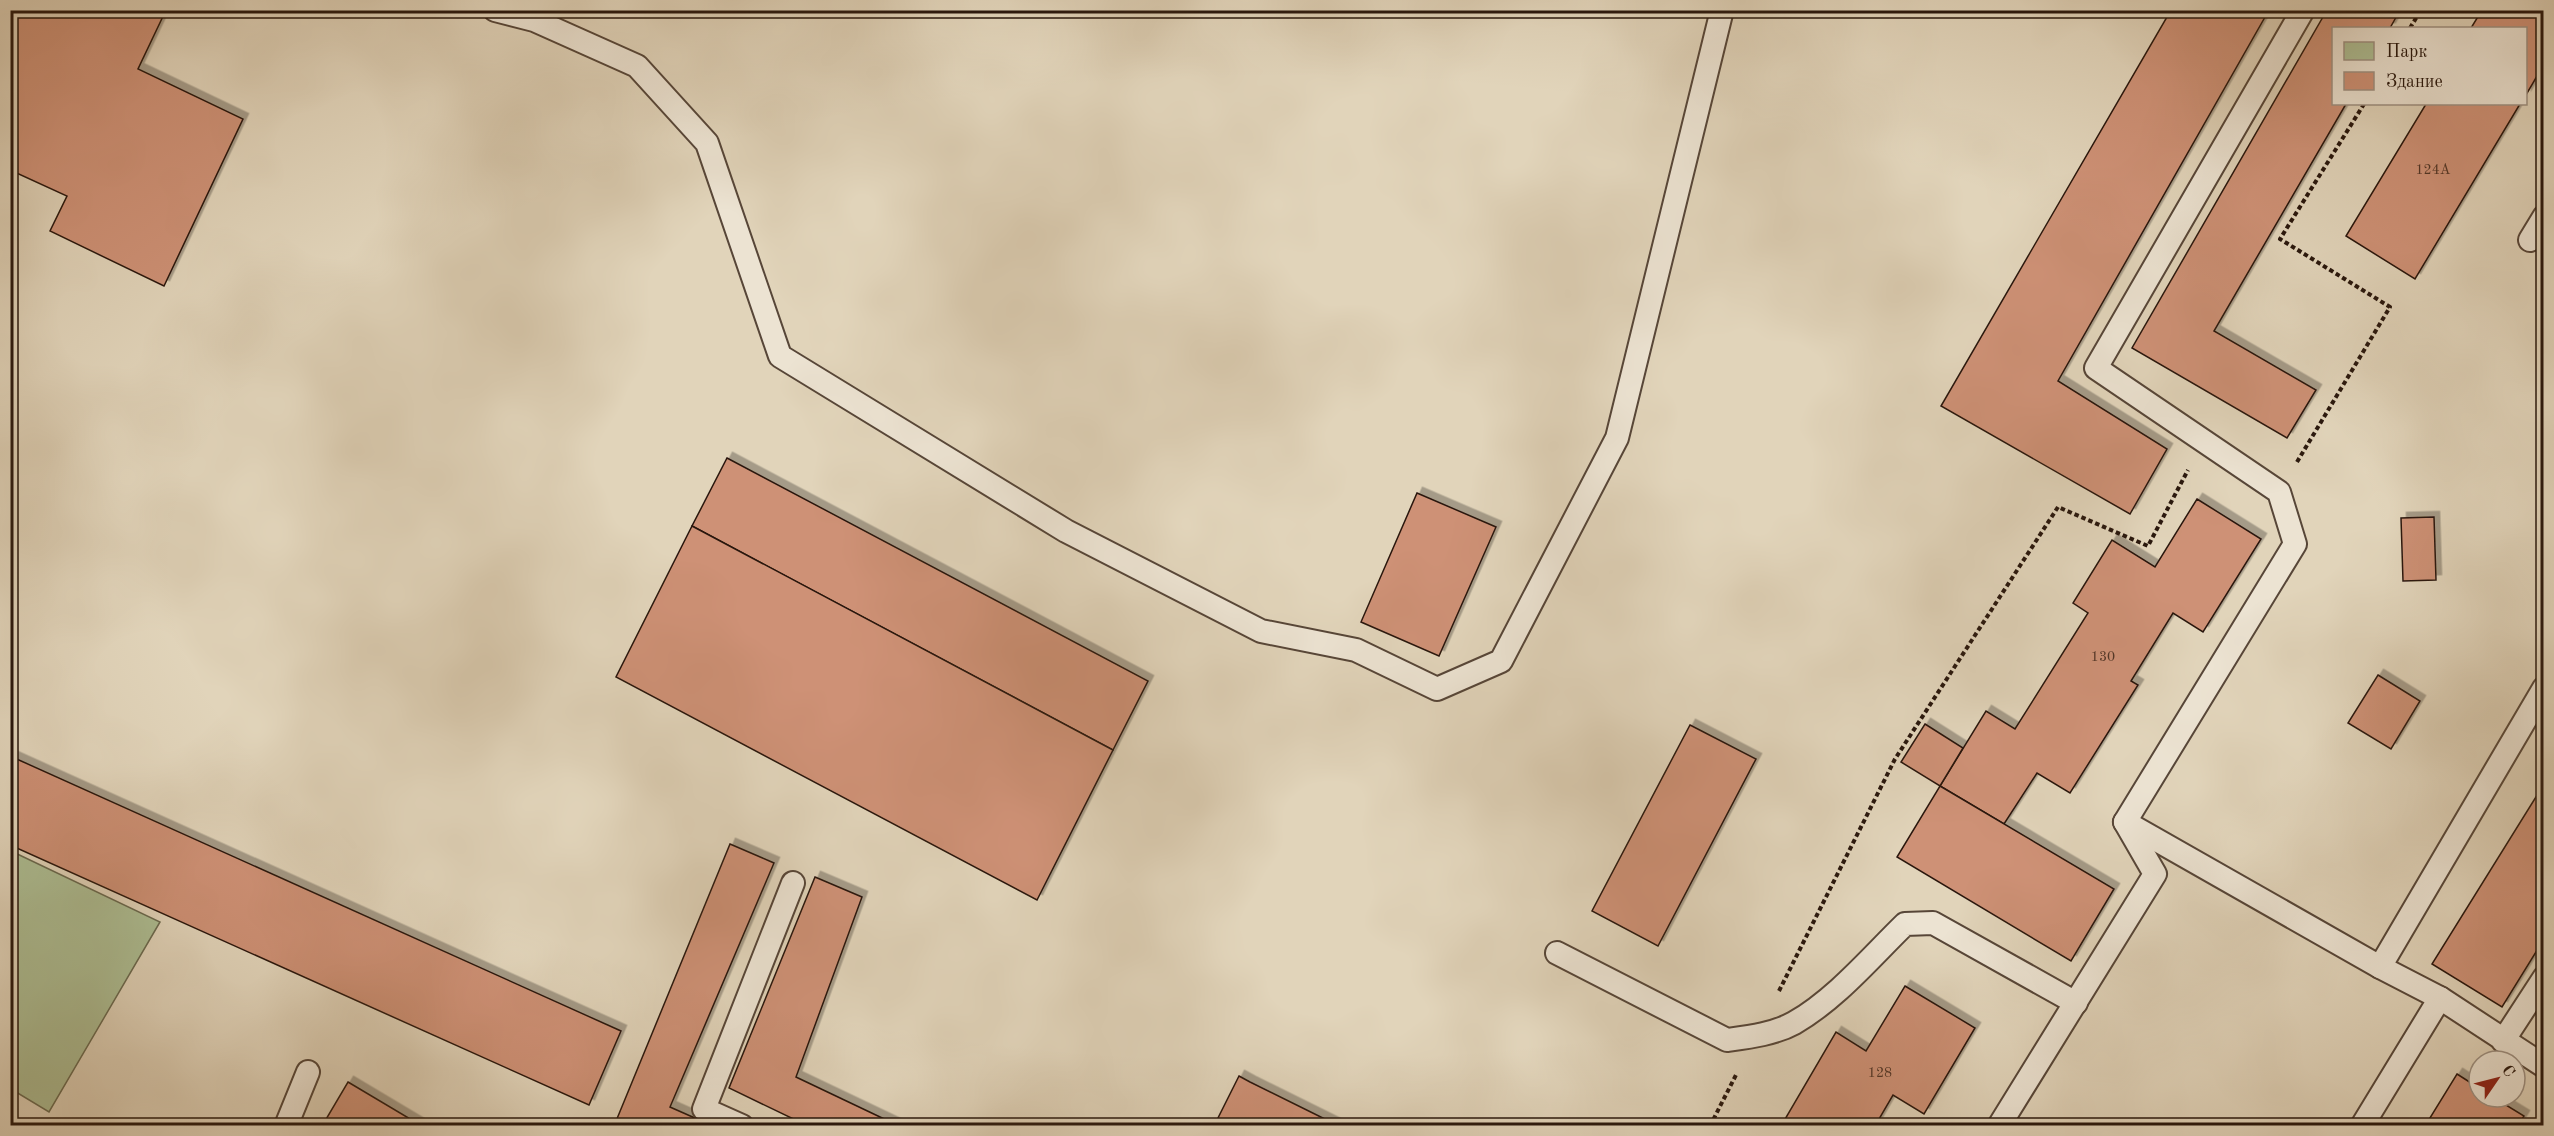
<svg xmlns="http://www.w3.org/2000/svg" width="2554" height="1136" font-family="'Old Standard TT',serif">
<style>
.green{fill:#adbe94;stroke:#6b6a50;stroke-width:1.5}
.building{fill:#ce9176;stroke:#29170d;stroke-width:1.5;filter:url(#shadow)}
.lines{fill:none;stroke-linecap:round;stroke-linejoin:round}
.service-casing{stroke:#574638;stroke-width:26}
.path{stroke:#29170d;stroke-width:4;stroke-dasharray:4.5 3;stroke-linecap:butt}
.service{stroke:#ece3d2;stroke-width:22}
.labels{text-anchor:middle;dominant-baseline:central;stroke-width:4.5;stroke-linejoin:round;paint-order:stroke}
.number-label{font-size:14px;fill:#523627}
</style>
<defs>
<filter id="shadow"><feDropShadow dx="5.5" dy="-5.5" stdDeviation="0" flood-color="#0004"/></filter>
</defs>
<rect width="100%" height="100%" fill="#e1d4ba"/>
<filter id="stains"><feTurbulence type="fractalNoise" baseFrequency=".00333" numOctaves="4"/><feColorMatrix values="0 0 0 0 .2 0 0 0 0 .09 0 0 0 0 .02 0 0 0 .5 -.17"/></filter>
<radialGradient id="worn" r=".72"><stop offset=".6" stop-color="#630" stop-opacity="0"/><stop offset="1" stop-color="#630" stop-opacity=".3"/></radialGradient>
<path class="green" d="M 11,851 L 160,922 L 49,1112 L 11,1089 Z"/>
<g class="building">
<path d="M 10,10 L 166,10 L 138,69 L 243,119 L 164,286 L 50,231 L 67,196 L 10,170 Z"/>
<path d="M 2171,10 L 2269,10 L 2058,381 L 2167,449 L 2130,514 L 1941,406 Z"/>
<path d="M 2327,10 L 2400,10 L 2390,28 L 2334,28 L 2334,104 L 2346,104 L 2214,331 L 2316,390 L 2287,438 L 2132,348 Z"/>
<path d="M 2482,10 L 2544,10 L 2544,64 L 2526,95 L 2526,28 L 2471,28 Z"/>
<path d="M 2426,104 L 2520,104 L 2415,279 L 2346,236 Z"/>
<path d="M 727,458 L 1148,681 L 1113,750 L 692,526 Z"/>
<path d="M 1417,493 L 1496,527 L 1439,656 L 1361,622 Z"/>
<path d="M 2197,499 L 2261,539 L 2203,632 L 2173,613 L 2131,681 L 2138,685 L 2070,793 L 2037,773 L 2004,824 L 1940,786 L 1986,711 L 2015,729 L 2088,613 L 2073,603 L 2112,540 L 2155,567 Z"/>
<path d="M 2434,517 L 2436,580 L 2403,581 L 2401,518 Z"/>
<path d="M 692,526 L 1113,750 L 1037,900 L 616,677 Z"/>
<path d="M 2378,675 L 2420,701 L 2391,749 L 2348,723 Z"/>
<path d="M 1925,724 L 1963,748 L 1940,786 L 1901,762 Z"/>
<path d="M 1690,725 L 1756,759 L 1658,946 L 1592,911 Z"/>
<path d="M 10,756 L 621,1031 L 589,1105 L 10,845 Z"/>
<path d="M 2544,784 L 2544,939 L 2502,1007 L 2432,964 Z"/>
<path d="M 1940,786 L 2114,889 L 2071,961 L 1897,857 Z"/>
<path d="M 730,844 L 774,863 L 670,1107 L 713,1126 L 614,1126 Z"/>
<path d="M 815,877 L 862,897 L 796,1077 L 899,1126 L 808,1126 L 729,1088 Z"/>
<path d="M 1905,986 L 1975,1028 L 1924,1114 L 1893,1095 L 1875,1126 L 1781,1126 L 1836,1032 L 1866,1051 Z"/>
<path d="M 2457,1074 L 2479,1088 L 2479,1097 L 2493,1097 L 2524,1116 L 2518,1126 L 2425,1126 Z"/>
<path d="M 1239,1076 L 1250,1082 L 1339,1126 L 1233,1126 L 1218,1118 Z"/>
<path d="M 348,1082 L 422,1126 L 322,1126 Z"/>
</g>
<g class="lines">
<defs>
<g id="service">
<path d="M 495,10 L 534,20 L 637,66 L 707,143 L 780,356 L 1066,531 L 1261,631 L 1356,650 L 1437,689 L 1501,661 L 1617,438 L 1722,10"/>
<path d="M 2530,240 L 2544,217"/>
<path d="M 2125,822 L 2380,967 L 2440,998 L 2544,1066"/>
<path d="M 1557,953 L 1727,1040 C 1749,1037 1774,1034 1794,1023 C 1836,999 1871,957 1905,924 L 1933,923 L 2076,1003"/>
<path d="M 2380,967 L 2544,688"/>
<path d="M 2503,1041 L 2544,978"/>
<path d="M 286,1126 L 308,1072"/>
<path d="M 742,1126 L 704,1109 L 793,883"/>
<path d="M 1999,1126 L 2155,874 L 2125,822 L 2295,544 L 2279,492 L 2096,368 L 2303,10"/>
<path d="M 2362,1126 L 2440,998"/>
</g>
</defs>
<use href="#service" class="service-casing"/>
<g class="path">
<path d="M 2410,28 L 2421,10"/>
<path d="M 2297,462 L 2390,307 L 2280,239 L 2364,104"/>
<path d="M 1779,991 L 1895,759 L 2058,507 L 2148,546 L 2188,470"/>
<path d="M 10,1122 L 15,1126"/>
<path d="M 1710,1126 L 1737,1073"/>
</g>
<use href="#service" class="service"/>
</g>
<g class="labels">
<g class="number-label">
<text x="2433" y="170">124А</text>
<text x="2103" y="657">130</text>
<text x="1880" y="1073">128</text>
</g>
</g>
<rect width="2554" height="1136" fill="none" stroke="#e1d4ba" stroke-width="36"/>
<rect x="12" y="12" width="2530" height="1112" fill="none" stroke="#29170d" stroke-width="3"/>
<rect x="18" y="18" width="2518" height="1100" fill="none" stroke="#29170d" stroke-width="1.5"/>
<rect x="2332" y="27" width="195" height="78" fill="#ece3d2" stroke="#9e9183" stroke-width="1.5"/>
<rect x="2344" y="42" width="30" height="18" fill="#adbe94" stroke="#9e9183" stroke-width="1.5"/>
<text x="2386" y="57" font-size="18" fill="#29170d">Парк</text>
<rect x="2344" y="72" width="30" height="18" fill="#ce9176" stroke="#9e9183" stroke-width="1.5"/>
<text x="2386" y="87" font-size="18" fill="#29170d">Здание</text>
<g transform="translate(2497 1079) rotate(55)"><circle r="28" fill="#ece3d2" stroke="#9e9183" stroke-width="1.5"/>
<path d="M0-4.5L10 22L0 15L-10 22Z" fill="#8f2418"/>
<text y="-9" font-size="16" font-weight="bold" text-anchor="middle" fill="#29170d">С</text>
</g>
<rect width="100%" height="100%" filter="url(#stains)"/>
<rect width="100%" height="100%" fill="url(#worn)"/>
</svg>
